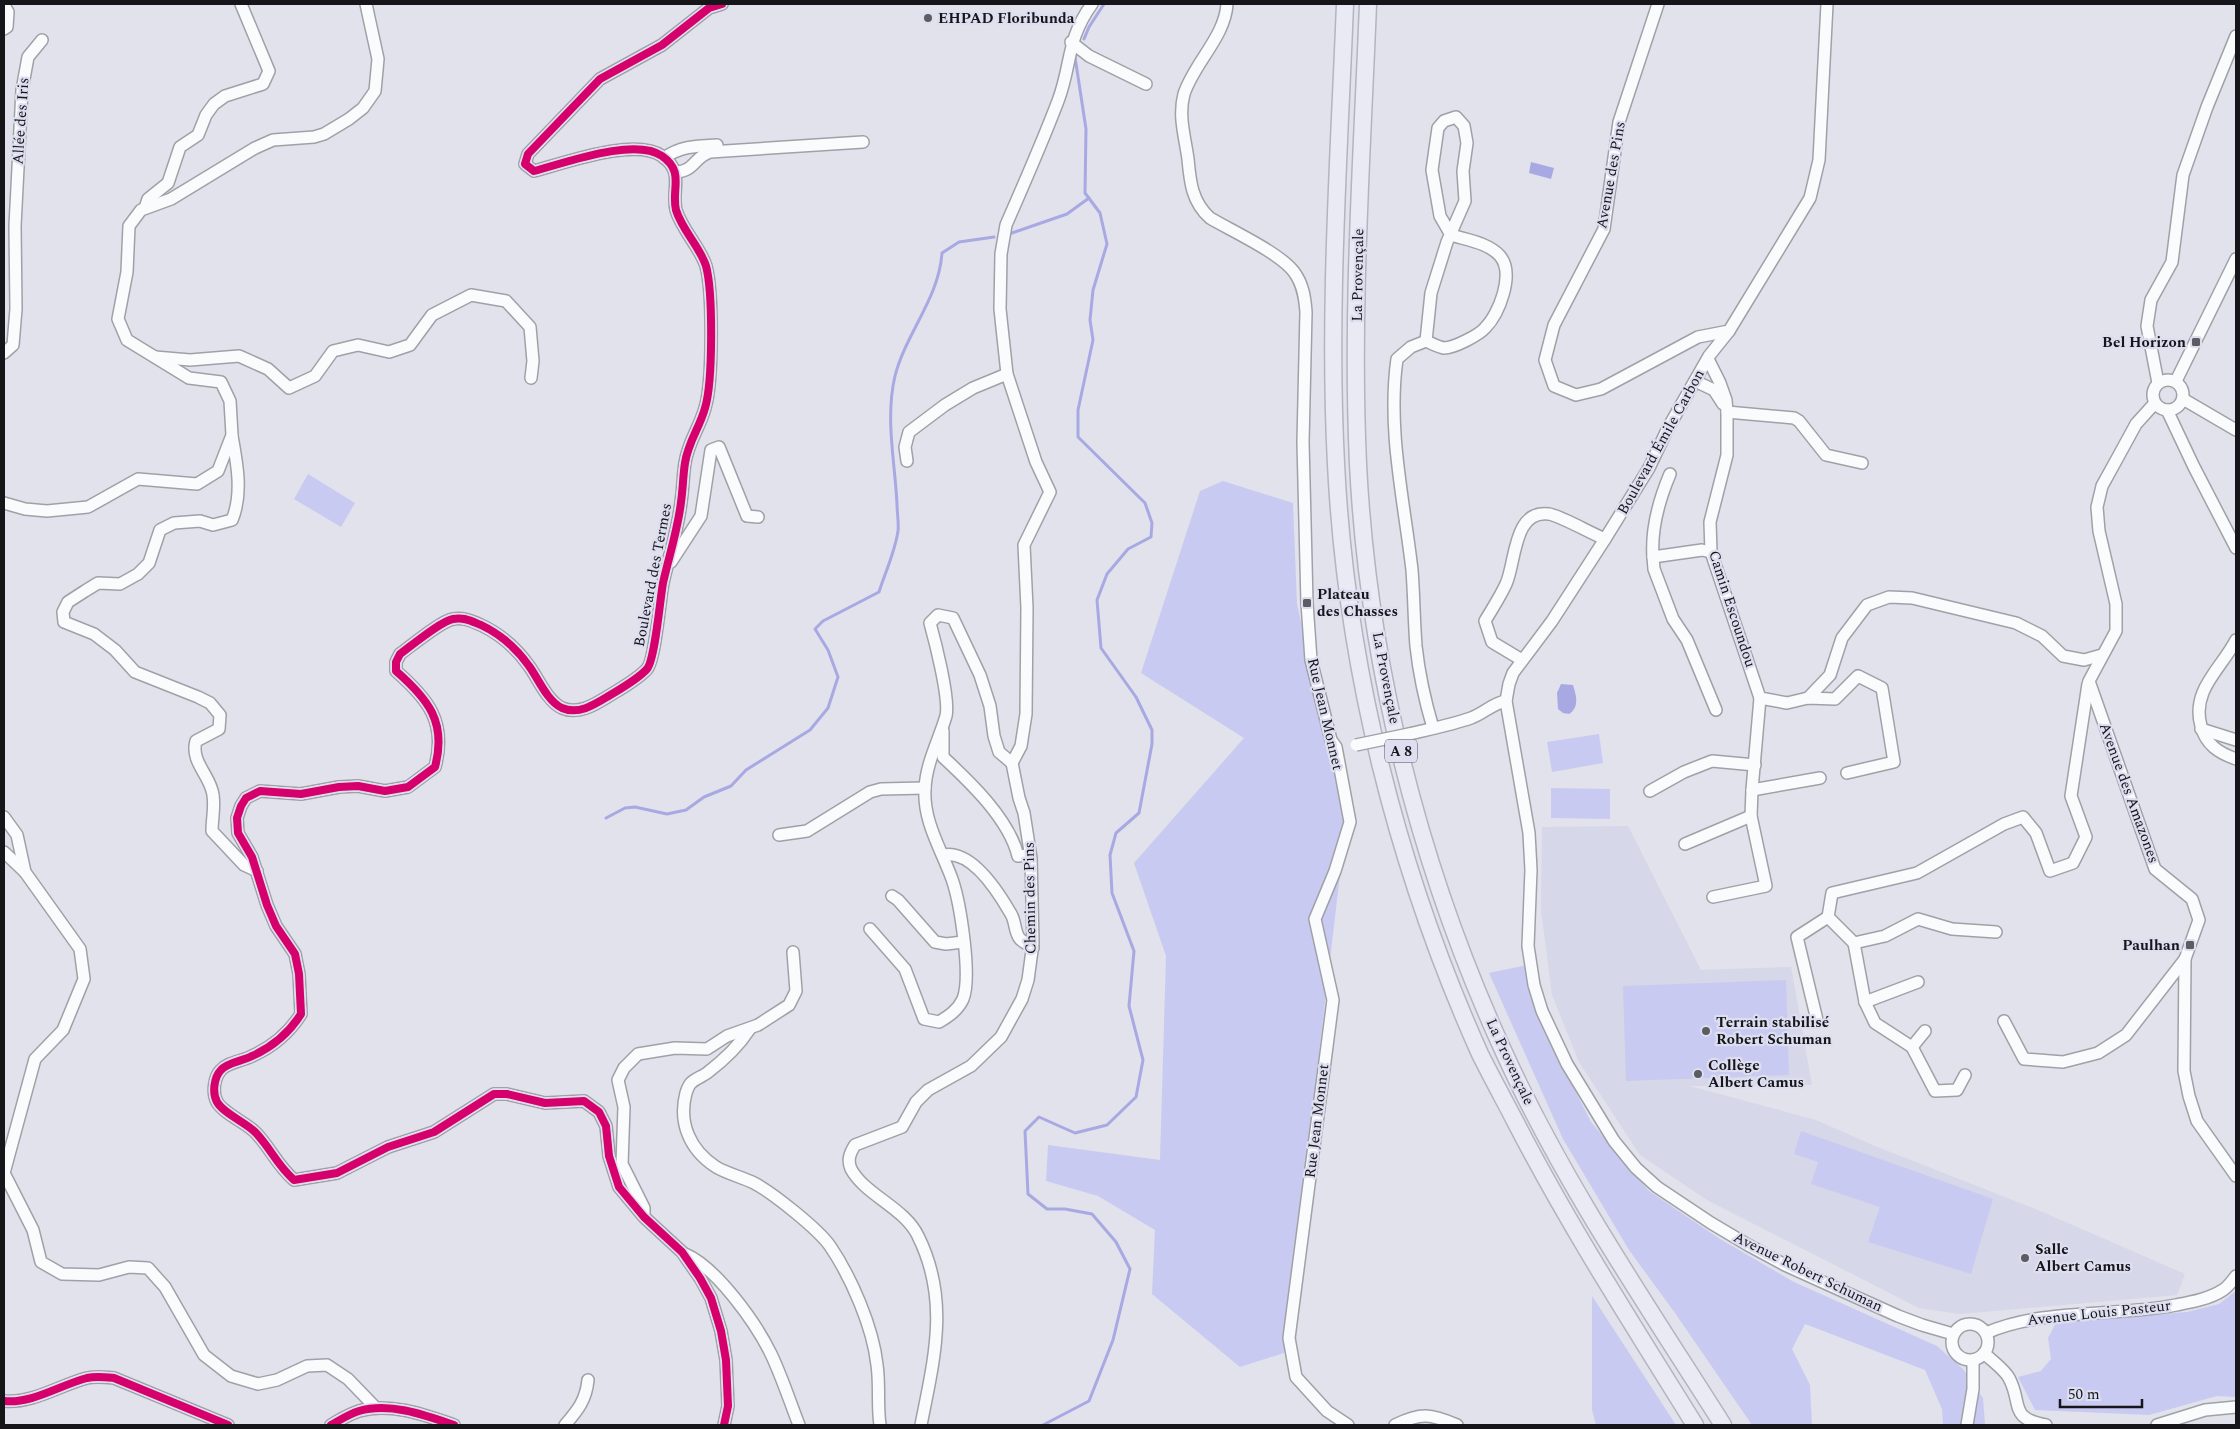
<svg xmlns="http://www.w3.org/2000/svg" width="2240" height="1429" font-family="Spectral,serif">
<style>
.built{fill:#d6d7e8}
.green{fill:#c9caf1}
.water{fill:#a8a9e2}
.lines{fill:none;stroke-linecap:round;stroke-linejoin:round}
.stream{stroke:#a8a9e2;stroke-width:3}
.minor-casing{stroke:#a0a1a7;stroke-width:14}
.highway-casing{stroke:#b4b4c1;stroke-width:19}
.minor{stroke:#fafbfc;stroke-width:11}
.highway{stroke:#eaeaf4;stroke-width:16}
.minor-bridge-casing{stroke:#a0a1a7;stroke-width:14;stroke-linecap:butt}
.minor-bridge{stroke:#fafbfc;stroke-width:11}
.cycleway-casing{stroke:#dddeef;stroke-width:11}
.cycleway{stroke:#d6006c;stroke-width:8}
.poi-dot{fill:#5c5d63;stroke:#dddeef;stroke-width:2}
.labels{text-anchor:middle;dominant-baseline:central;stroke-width:4.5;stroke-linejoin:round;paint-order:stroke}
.shield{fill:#dddeef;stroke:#51515a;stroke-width:1}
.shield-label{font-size:14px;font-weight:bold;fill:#15151a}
.poi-label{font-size:15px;font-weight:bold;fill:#15151a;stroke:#dddeef;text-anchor:start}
.street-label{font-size:15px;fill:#15151a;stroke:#dddeef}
</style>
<rect width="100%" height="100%" fill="#e1e2eb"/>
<path class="built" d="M 1628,826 L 1701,970 L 1791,967 L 1812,1085 L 1690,1086 L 1816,1120 L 1875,1146 L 2038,1210 L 2185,1274 L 2177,1295 L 1960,1314 L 1919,1308 L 1707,1200 L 1640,1155 L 1579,1062 L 1552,995 L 1541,910 L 1542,827 Z"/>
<g class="green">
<path d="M 308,474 L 355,503 L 341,527 L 294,499 Z"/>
<path d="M 1223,481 L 1293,503 L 1297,604 L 1346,823 L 1284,1353 L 1240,1367 L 1152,1294 L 1155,1230 L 1098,1196 L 1046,1181 L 1048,1145 L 1160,1160 L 1166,956 L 1134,863 L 1244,738 L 1141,673 L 1200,491 Z"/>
<path d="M 1599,734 L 1603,763 L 1552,772 L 1547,742 Z"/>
<path d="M 1551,788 L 1610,789 L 1610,819 L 1551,818 Z"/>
<path d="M 1527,965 L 1546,1033 L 1591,1122 L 1649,1191 L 1720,1239 L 1794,1282 L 1937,1346 L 1963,1369 L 1983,1398 L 1985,1425 L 1943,1425 L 1942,1409 L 1925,1370 L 1805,1324 L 1792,1349 L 1810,1385 L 1812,1425 L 1752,1425 L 1675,1313 L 1629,1250 L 1563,1139 L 1489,973 Z"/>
<path d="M 1786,980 L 1789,1075 L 1626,1081 L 1623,986 Z"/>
<path d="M 1801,1131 L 1993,1199 L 1971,1274 L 1868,1242 L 1880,1207 L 1811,1184 L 1818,1162 L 1794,1154 Z"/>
<path d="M 2236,1291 L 2236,1397 L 2217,1396 L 2149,1415 L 2035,1410 L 2018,1377 L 2041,1371 L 2051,1359 L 2048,1338 L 2057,1321 L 2187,1312 L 2219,1304 Z"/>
<path d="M 1592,1296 L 1676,1425 L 1596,1425 L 1592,1410 Z"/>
</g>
<g class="water">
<path d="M 1531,162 L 1554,168 L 1551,179 L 1529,173 Z"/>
<path d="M 1561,684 L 1573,685 C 1576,695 1580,707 1569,714 L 1563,713 L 1558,709 L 1557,693 Z"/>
</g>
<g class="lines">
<g class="stream">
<path d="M 1084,39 L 1089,27 L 1104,4"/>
<path d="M 1012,233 L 1067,214 L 1089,198"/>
<path d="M 606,818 L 625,808 L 635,807 L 667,814 L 686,810 L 704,797 L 731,786 L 746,770 L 810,730 L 828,708 L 838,677 L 828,650 L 815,629 L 823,621 L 879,592 C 885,573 895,552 898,531 C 899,522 897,513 897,504 C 895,462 885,418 895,376 C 906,333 939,298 942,253 L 959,242 L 994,237"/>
<path d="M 1043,1425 L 1089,1401 L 1113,1340 L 1130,1269 L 1116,1242 L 1092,1214 L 1065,1209 L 1047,1209 L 1028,1194 L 1025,1131 L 1039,1117 L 1075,1133 L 1107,1125 L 1136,1097 L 1143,1060 L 1129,1006 L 1134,951 L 1112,893 L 1110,855 L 1116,833 L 1139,813 L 1152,744 L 1152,730 L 1136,697 L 1101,648 L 1097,600 L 1107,574 L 1128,549 L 1151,537 L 1152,523 L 1145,503 L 1078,437 L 1078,410 L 1093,340 L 1090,320 L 1093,290 L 1107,244 L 1100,213 L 1085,193 L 1086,129 L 1075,57"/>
</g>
<defs>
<g id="minor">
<path d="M 722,4 L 709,8 L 662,45 L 600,79 L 528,154 L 525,164 L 534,171 C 565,163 635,137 662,156 C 685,172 671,189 676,210 C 682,230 700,247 706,266 C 713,292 713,382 705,408 C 700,427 688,442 685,463 C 683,475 683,489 681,502 C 678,529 669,556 663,583 C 660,599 655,660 647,669 C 637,680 620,689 607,697 C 594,705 578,715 562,708 C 547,701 538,678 529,666 C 517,649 500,634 481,625 C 471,621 464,617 453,619 C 441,621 411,646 400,654 L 396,662 L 396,671 C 428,699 447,722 435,767 L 408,787 L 385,791 L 358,786 L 339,787 L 301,794 L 260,791 L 246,798 L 241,806 L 237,818 L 238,833 L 252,857 L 267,905 L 276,926 L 295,954 L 299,974 L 301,1014 C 289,1033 272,1047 252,1056 C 243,1061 228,1062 221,1070 C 214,1077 212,1093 217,1102 C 224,1114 247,1123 256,1133 C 271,1149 277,1165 294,1180 L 337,1173 L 388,1147 L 434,1132 L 494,1094 L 507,1094 L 545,1103 L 584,1101 L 599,1112 L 606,1126 L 609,1156 L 619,1187 L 644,1217 L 682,1252 L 700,1278 L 711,1298 L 721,1331 L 726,1360 L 728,1406 L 724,1425"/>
<path d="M 1227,4 C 1225,37 1194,63 1184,94 C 1178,116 1185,137 1188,159 C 1190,182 1192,202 1210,218 C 1232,231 1280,253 1294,272 C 1303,284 1305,298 1306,312 L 1303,442 L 1307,603 L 1311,660 L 1331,740 L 1336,747 L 1350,822 L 1335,871 L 1315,919 L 1333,1000 L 1289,1338 L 1296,1377 L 1327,1411 L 1348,1425"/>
<path d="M 1658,4 L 1619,122 L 1604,229 L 1554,325 L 1545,360 L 1554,386 L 1576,395 L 1601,389 L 1698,337 L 1729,331"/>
<path d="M 1827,4 L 1819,160 L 1810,198 L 1729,331 L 1709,356 L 1668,428 L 1649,468 L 1605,539 L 1552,621 L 1513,673 L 1509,684 L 1506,701 L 1529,833 L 1531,870 L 1528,946 L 1534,985 L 1542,1011 L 1567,1064 L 1614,1141 L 1636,1168 L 1657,1187 L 1711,1223 L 1748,1245 L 1785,1265 L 1898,1316 L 1922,1325 L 1953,1334"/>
<path d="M 4,5 L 8,12 L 7,27 L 4,29"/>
<path d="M 1071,42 L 1089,56 L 1146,84"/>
<path d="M 664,158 C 681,146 697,146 717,145"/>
<path d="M 676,172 C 695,171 694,157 710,152 L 863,142"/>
<path d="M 145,208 L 148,199 L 168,183 L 180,147 L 198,135 L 206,115 L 214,104 L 225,96 L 263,84 L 269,71 L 241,4"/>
<path d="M 1426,341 L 1431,293 L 1447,242 L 1465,201 L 1463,171 L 1467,143 L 1464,126 L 1456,117 L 1444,121 L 1438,128 L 1432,170 L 1440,216 L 1451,235 C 1467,240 1489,243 1500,256 C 1515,274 1499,314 1485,328 C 1479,335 1454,348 1444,348 C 1438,347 1431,343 1426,341 L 1411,347 L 1397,359 C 1387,430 1404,500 1412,570 C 1414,596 1414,621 1416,646 C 1419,674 1425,701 1433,728"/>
<path d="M 4,353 L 13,345 L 16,309 L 15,226 L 22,90 L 28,57 L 42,40"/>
<path d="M 155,357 L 190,360 L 239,356 L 268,369 L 289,388 L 315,376 L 333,351 L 358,345 L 389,352 L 410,345 L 432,315 L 471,295 L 506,301 L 530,327 L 533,361 L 531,378"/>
<path d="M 1708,359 L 1720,383 L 1726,400 L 1727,412 L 1727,455 L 1710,522 L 1711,552 L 1760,698 L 1787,703 L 1808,698 L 1835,699 L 1858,676 L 1882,688 L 1894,762 L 1847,773"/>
<circle cx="2168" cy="395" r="15"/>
<path d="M 1695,381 L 1714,390 L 1723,404"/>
<path d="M 2176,381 L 2236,259"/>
<path d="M 2158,383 L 2147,326 L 2151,300 L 2172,262 L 2183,175 L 2207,107 L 2236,36"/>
<path d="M 2183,399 L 2236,430"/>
<path d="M 2155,403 L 2136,424 L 2118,457 L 2102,486 L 2097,507 L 2099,531 L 2116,604 L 2116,631 L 2089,681 L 2155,869 L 2192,899 L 2199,920 L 2185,959 L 2184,1071 L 2189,1096 L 2197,1121 L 2236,1176"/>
<path d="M 2167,410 L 2194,467 L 2236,548"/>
<path d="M 1727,412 L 1794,418 L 1799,421 L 1826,455 L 1862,463"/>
<path d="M 232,436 C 237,463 243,494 232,520 L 213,525 L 200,521 L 174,523 L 160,530 L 149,563 L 138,574 L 120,584 L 98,583 L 85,591 L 68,602 L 63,612 L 64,622 L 94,634 L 115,650 L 135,672 L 198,697 L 210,703 L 220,715 L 219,729 L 196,741 C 190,762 211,776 213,795 C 215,807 212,819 212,831 L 244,865 L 257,871"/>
<path d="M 907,461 L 905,447 L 909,432 L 945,405 L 973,388 L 1007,374"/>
<path d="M 1670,474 C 1659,500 1651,529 1653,557 L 1702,550 L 1711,552"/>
<path d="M 4,503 L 25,509 L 47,511 L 88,507 L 138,479 L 197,484 L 218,471 L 232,435 L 230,401 L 221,382 L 189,378 L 127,340 L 118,319 L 127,272 L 129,226 L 141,210 L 171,199 L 255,148 L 273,140 L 314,137 L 324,134 L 349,119 L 363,108 L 375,91 L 378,59 L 366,4"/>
<path d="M 1653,557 L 1654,569 L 1673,619 L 1687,640 L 1716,710"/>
<path d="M 671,562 L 701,516 L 711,450 L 719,447 L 747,516 L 758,517"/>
<path d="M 2236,640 C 2221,669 2191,690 2201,726 C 2206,745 2219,753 2236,759"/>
<path d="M 1522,660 L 1492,642 L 1485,621 C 1492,609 1500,597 1506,584 C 1516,562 1513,509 1549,514 C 1563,517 1590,533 1605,539"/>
<path d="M 1760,698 L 1752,790 L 1820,778"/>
<path d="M 1808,698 L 1830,675 L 1842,638 L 1867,605 L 1889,597 L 1912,598 L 2016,623 L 2042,636 L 2063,656 L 2084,660 L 2102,655"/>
<path d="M 2201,729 L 2236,740"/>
<path d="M 943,731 L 943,757 C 970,782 1009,819 1018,856 L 1030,855"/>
<path d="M 1409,734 C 1430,729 1451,725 1471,718 C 1483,714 1493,703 1506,701"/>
<path d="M 1012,763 L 1021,746 L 1026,714 L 1027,608 L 1024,545 L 1050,492 L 1036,462 L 1007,374 L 1000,309 L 1001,254 L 1006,225 C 1024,184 1042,143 1058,101 C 1072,64 1066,40 1092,4"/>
<path d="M 1650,791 L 1684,772 L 1712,761 L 1755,765"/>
<path d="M 4,817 L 17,835 L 25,872 L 80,949 L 84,979 L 63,1030 L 35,1059 L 4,1173 L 33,1230 L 41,1262 L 62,1274 L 99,1275 L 129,1267 L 148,1268 L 165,1287 L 204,1355 L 231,1376 L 258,1384 L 277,1380 L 307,1366 L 327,1365 L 348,1379 L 376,1408"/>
<path d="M 779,835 L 807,831 L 870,792 L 881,789 L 925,788"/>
<path d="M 1685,844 L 1751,816"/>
<path d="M 4,852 L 25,872"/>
<path d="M 943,855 C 972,849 999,893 1011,914 C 1016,922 1014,932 1020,939 C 1024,943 1029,945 1033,948"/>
<path d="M 892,896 L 898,900 L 935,942 L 946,944 L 963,942"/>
<path d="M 1713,897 L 1766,886 L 1751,816 L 1752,790"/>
<path d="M 870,929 L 905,969 L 924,1019 L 939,1022 C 949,1016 958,1010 963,999 C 972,976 960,902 952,879 C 941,849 923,821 925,789 C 926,763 939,740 946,716 C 950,699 935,641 930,623 L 938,615 L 953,618 L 980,675 L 990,706 L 994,736 L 999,752 L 1012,763"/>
<path d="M 1996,932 L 1952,929 L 1918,919 L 1885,936 L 1854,943 L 1828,917 L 1832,893 L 1917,873 L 2004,824 L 2023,817 L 2036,833 L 2050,871 L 2073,863 L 2086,837 L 2071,796 L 2088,684"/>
<path d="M 1854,943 L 1865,1002 L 1875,1023 L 1912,1047 L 1935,1091 L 1957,1090 L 1965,1075"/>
<path d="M 1865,1002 L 1918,982"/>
<path d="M 1817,1020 L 1797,937 L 1828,917"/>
<path d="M 2004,1021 L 2024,1059 L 2063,1062 L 2098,1053 L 2126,1035 L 2185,959"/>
<path d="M 749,1030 C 738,1047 724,1060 707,1073 C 703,1076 695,1079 691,1083 C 689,1085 687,1090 686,1093 C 678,1123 690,1150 716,1167 C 728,1174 742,1177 754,1183 C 773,1193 818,1229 830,1246 C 851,1277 873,1327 877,1365 C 880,1385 877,1405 880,1425"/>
<path d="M 1912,1047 L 1925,1031"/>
<path d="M 644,1215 L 644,1208 L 622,1164 L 624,1107 L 618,1080 L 624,1068 L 638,1054 L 675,1048 L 707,1049 L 727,1036 L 758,1025 L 789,1005 L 796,991 L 793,952"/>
<path d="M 685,1254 C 716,1267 756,1323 771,1354 C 782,1377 790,1402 799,1425"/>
<circle cx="1970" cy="1342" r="18"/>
<path d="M 1986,1333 C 2043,1308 2114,1317 2176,1305 C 2192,1302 2209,1299 2223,1290 C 2228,1287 2232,1281 2236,1276"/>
<path d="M 1984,1353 C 1992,1361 2004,1369 2009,1378 C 2023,1404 2008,1418 2046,1425"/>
<path d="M 4,1401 C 32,1404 60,1385 87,1378 C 96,1376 104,1377 114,1378 L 228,1425"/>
<path d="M 331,1425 C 340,1420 349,1414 359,1411 C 390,1402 425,1415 454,1425"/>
<path d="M 565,1425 C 578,1410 586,1400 588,1380"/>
<path d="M 921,1425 C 934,1359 950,1300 918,1236 C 905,1208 865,1195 851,1169 C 847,1160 850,1153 855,1145 L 902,1127 L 916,1102 L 928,1090 L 971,1066 L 1001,1037 L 1022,999 L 1028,980 L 1033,943 L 1031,858 L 1024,813 L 1019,798 L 1012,763"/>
<path d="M 1395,1425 C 1421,1412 1431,1414 1457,1425"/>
<path d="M 1967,1425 L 1973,1389 L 1973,1360"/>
<path d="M 2157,1425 L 2205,1410 L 2236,1407"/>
</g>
<g id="highway">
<path d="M 1345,4 C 1339,157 1328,311 1336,464 C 1346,666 1397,869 1480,1054 C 1491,1076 1503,1098 1515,1121 C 1569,1226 1633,1325 1695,1425"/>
<path d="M 1368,4 C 1362,157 1351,311 1358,464 C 1368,664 1419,866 1502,1048 C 1562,1181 1645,1302 1723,1425"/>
</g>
</defs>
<use href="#minor" class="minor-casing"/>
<use href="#highway" class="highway-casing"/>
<use href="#minor" class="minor"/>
<use href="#highway" class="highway"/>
<defs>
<path id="minor-bridge" d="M 1356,745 L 1409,734"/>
</defs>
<use href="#minor-bridge" class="minor-bridge-casing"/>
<use href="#minor-bridge" class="minor-bridge"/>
<defs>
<g id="cycleway">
<path d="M 722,4 L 709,8 L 662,45 L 600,79 L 528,154 L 525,164 L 534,171 C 565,163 635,137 662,156 C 685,172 671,189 676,210 C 682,230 700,247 706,266 C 713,292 713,382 705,408 C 700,427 688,442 685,463 C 683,475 683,489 681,502 C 678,529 669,556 663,583 C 660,599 655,660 647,669 C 637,680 620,689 607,697 C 594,705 578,715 562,708 C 547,701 538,678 529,666 C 517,649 500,634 481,625 C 471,621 464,617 453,619 C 441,621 411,646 400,654 L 396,662 L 396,671 C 428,699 447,722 435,767 L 408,787 L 385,791 L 358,786 L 339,787 L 301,794 L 260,791 L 246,798 L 241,806 L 237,818 L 238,833 L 252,857 L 267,905 L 276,926 L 295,954 L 299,974 L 301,1014 C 289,1033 272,1047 252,1056 C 243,1061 228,1062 221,1070 C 214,1077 212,1093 217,1102 C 224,1114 247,1123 256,1133 C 271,1149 277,1165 294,1180 L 337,1173 L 388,1147 L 434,1132 L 494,1094 L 507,1094 L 545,1103 L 584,1101 L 599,1112 L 606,1126 L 609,1156 L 619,1187 L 644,1217 L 682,1252 L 700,1278 L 711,1298 L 721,1331 L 726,1360 L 728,1406 L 724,1425"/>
<path d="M 4,1401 C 32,1404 60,1385 87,1378 C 96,1376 104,1377 114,1378 L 228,1425"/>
<path d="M 331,1425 C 340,1420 349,1414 359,1411 C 390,1402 425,1415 454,1425"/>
</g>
</defs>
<use href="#cycleway" class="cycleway-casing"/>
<use href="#cycleway" class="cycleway"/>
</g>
<g class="poi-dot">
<circle cx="928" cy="18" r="5"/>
<rect x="2191" y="337" width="10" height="10" rx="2.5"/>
<rect x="1302" y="598" width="10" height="10" rx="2.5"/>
<rect x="2185" y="940" width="10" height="10" rx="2.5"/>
<circle cx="1706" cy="1031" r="5"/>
<circle cx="1698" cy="1074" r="5"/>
<circle cx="2025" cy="1258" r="5"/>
</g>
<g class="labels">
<rect class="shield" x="1385" y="739.5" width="32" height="23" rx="4"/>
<g class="shield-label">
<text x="1401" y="751">A 8</text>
</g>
<g class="poi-label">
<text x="938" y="18">EHPAD Floribunda</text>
<text x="2186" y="342" text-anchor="end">Bel Horizon</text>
<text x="1317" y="594">Plateau<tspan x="1317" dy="17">des Chasses</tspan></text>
<text x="2180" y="945" text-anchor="end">Paulhan</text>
<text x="1716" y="1022">Terrain stabilisé<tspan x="1716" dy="17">Robert Schuman</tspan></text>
<text x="1708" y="1065">Collège<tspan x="1708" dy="17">Albert Camus</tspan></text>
<text x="2035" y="1249">Salle<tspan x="2035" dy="17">Albert Camus</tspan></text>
</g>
<g class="street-label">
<text transform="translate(21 121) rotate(-86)">Allée des Iris</text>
<text transform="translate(1611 175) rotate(-80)">Avenue des Pins</text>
<text transform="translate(1358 275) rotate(-89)">La Provençale</text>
<text transform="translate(1661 442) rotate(-61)">Boulevard Émile Carbon</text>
<text transform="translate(653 575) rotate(-79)">Boulevard des Termes</text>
<text transform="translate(1732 609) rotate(72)">Camin Escoundou</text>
<text transform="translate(1386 678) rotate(79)">La Provençale</text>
<text transform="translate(1325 714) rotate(77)">Rue Jean Monnet</text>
<text transform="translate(2129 793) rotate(70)">Avenue des Amazones</text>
<text transform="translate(1030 898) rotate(-91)">Chemin des Pins</text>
<text transform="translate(1510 1062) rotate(65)">La Provençale</text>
<text transform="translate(1317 1121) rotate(-83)">Rue Jean Monnet</text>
<text transform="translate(1808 1272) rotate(26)">Avenue Robert Schuman</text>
<text transform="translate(2099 1313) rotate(-6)">Avenue Louis Pasteur</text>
</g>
</g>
<rect width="2240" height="1429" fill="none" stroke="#15151a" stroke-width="10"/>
<path d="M2060 1399v8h82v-8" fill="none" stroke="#15151a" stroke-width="2.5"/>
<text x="2068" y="1399" font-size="15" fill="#15151a" stroke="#dddeef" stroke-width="4" paint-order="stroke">50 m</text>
</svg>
